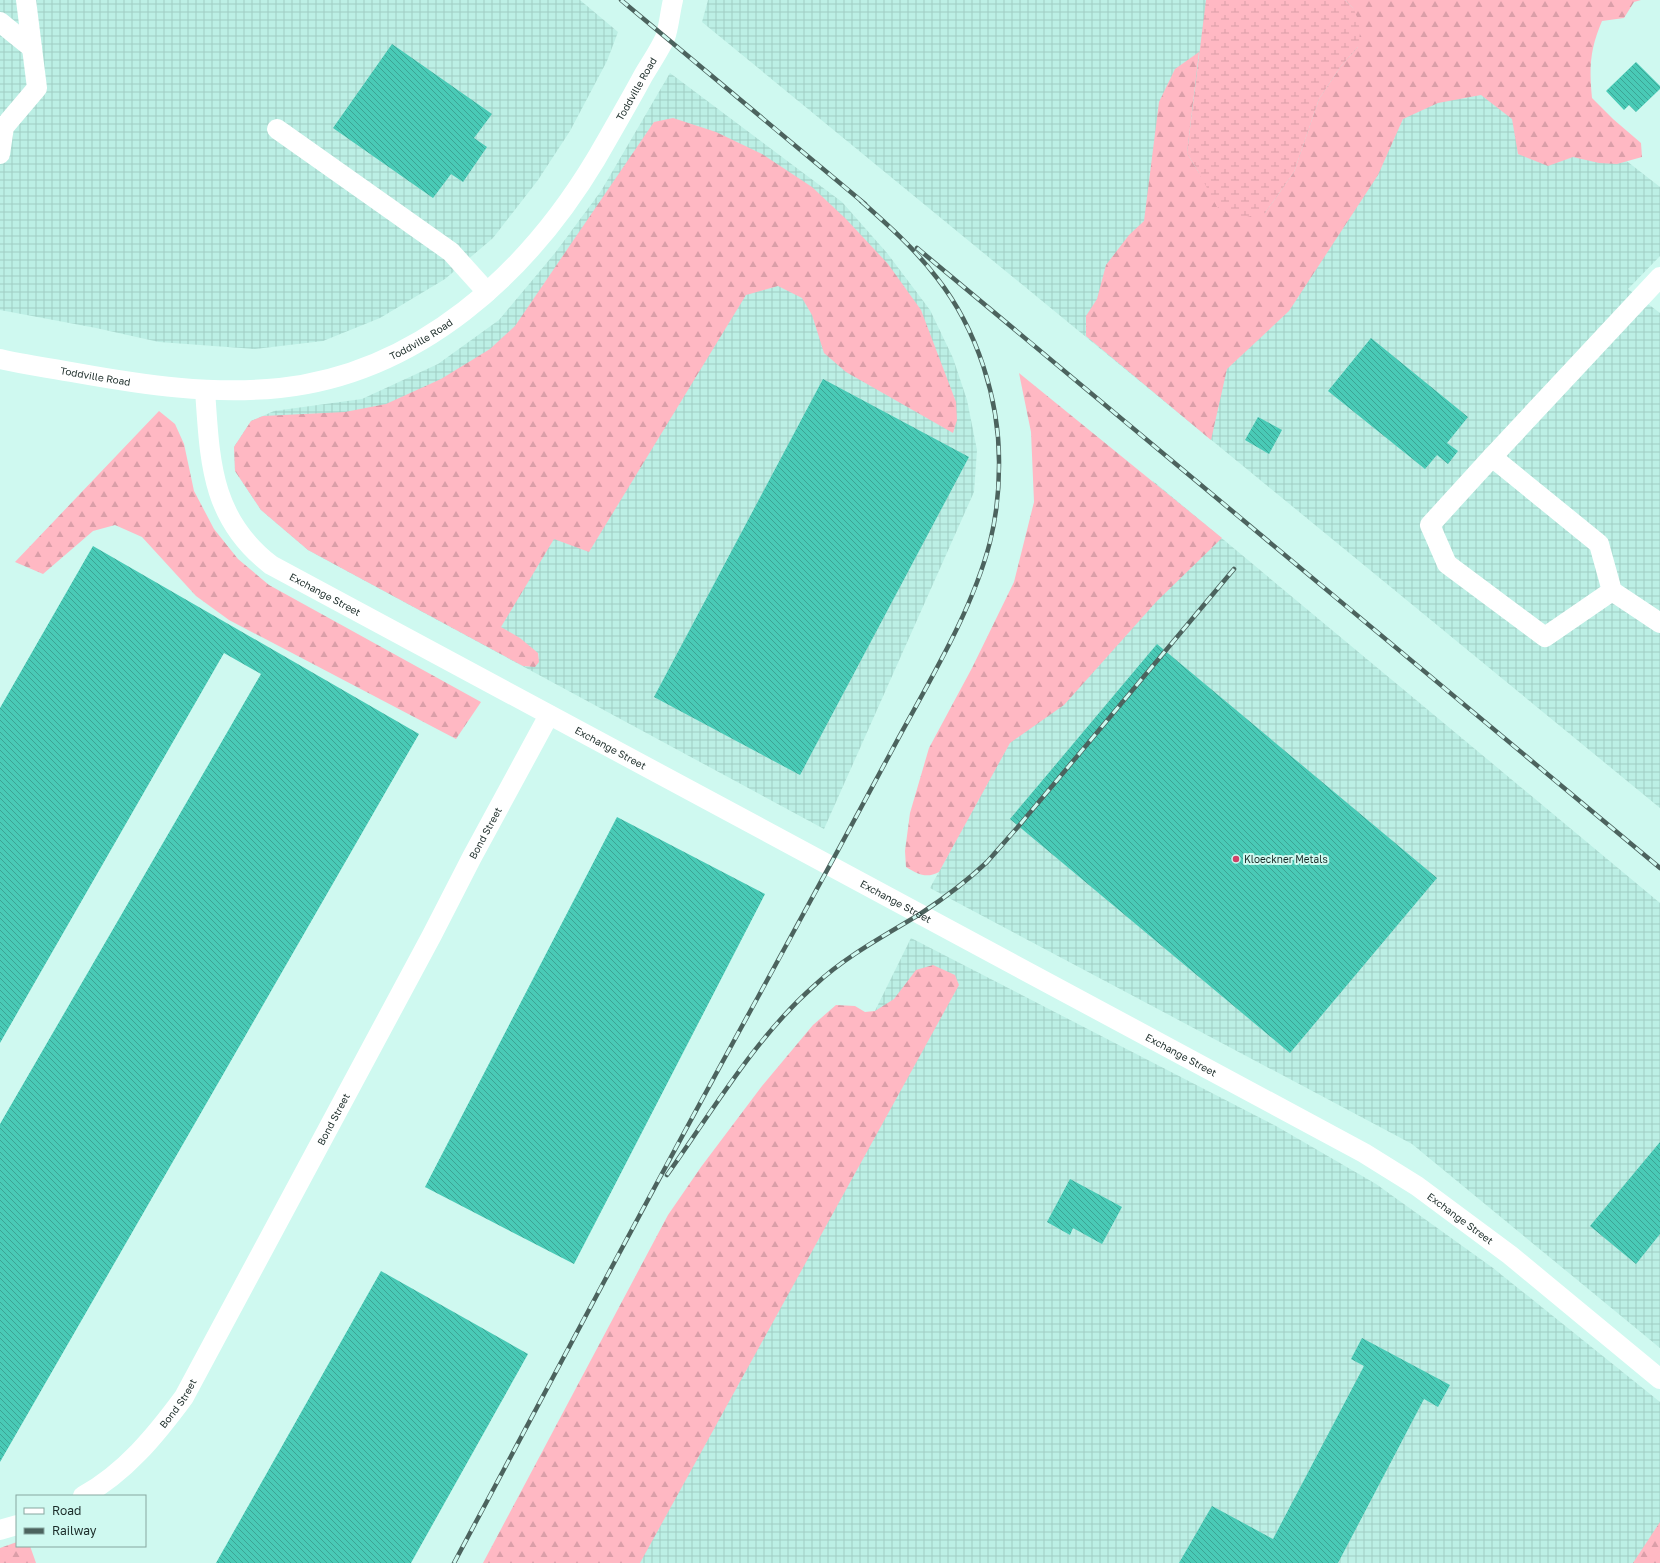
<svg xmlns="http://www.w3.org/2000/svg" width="1660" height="1563" font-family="'Golos Text',sans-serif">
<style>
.industrial{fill:url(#industrial-grid)}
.forest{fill:url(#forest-firs)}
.wetland{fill:url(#wetland-marsh)}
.building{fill:url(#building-back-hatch)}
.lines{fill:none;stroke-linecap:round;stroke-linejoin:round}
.minor{stroke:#fff;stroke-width:20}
.rail-casing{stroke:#4c635e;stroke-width:4.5}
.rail{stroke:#cff9f0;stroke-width:3;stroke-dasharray:9;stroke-linecap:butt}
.poi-dot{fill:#d14268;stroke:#cff9f0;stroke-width:1.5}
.labels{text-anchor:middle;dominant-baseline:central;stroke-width:4;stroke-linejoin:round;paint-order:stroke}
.street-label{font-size:10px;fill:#1c2c29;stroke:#cff9f0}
.poi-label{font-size:10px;fill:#1c2c29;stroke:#cff9f0;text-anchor:start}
</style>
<defs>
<pattern id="industrial-grid" width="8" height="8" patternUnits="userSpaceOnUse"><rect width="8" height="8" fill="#bcefe5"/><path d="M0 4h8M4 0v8" fill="none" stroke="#a1cdc4"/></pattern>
<pattern id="forest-firs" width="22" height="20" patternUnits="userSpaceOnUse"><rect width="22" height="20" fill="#ffb8c3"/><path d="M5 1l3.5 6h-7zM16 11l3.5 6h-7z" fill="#da9ea8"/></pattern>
<pattern id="wetland-marsh" width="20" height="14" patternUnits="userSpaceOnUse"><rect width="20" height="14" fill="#ffb8c3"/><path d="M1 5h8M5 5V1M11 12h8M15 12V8" fill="none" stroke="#da9ea8"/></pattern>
<pattern id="building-back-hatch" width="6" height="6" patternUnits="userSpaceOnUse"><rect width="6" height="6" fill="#49cab6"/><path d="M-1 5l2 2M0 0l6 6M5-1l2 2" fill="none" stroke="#3ca494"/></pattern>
</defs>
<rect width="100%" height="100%" fill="#cff9f0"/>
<g class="industrial">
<path d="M 0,0 L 580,0 L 618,32 L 607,61 L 570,131 L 538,180 L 493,238 L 445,279 L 380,318 L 323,341 L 255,349 L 159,342 L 96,328 L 0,310 Z"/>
<path d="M 708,0 L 1607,0 L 1524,81 L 1660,187 L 1660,256 L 1628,289 L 1660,313 L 1660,808 L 702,22 Z"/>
<path d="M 670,73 L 842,202 L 887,253 L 930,310 L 953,358 L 967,400 L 977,450 L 974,492 L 824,829 L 308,550 L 261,510 L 235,471 L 234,447 L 251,421 L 274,411 L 362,399 L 438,364 L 499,320 L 555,253 L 601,191 Z"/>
<path d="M 1153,481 L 1660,903 L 1660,1348 L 1412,1144 L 930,888 Z"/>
<path d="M 911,938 L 1276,1126 L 1376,1184 L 1493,1268 L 1660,1402 L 1660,1563 L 602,1563 Z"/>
</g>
<g class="forest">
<path d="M 1345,0 L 1641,0 L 1634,2 L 1624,18 L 1602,21 C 1590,49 1589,67 1592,98 L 1613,119 L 1641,143 L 1642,157 L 1617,164 L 1599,163 L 1573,157 L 1548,166 L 1518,154 L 1512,119 L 1481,95 L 1438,103 L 1403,119 L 1378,175 L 1289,311 L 1227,369 L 1211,440 L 1086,336 L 1086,316 L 1097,299 L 1106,265 L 1129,235 L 1144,221 L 1159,102 L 1175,69 L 1199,52 L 1187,153 L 1199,173 L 1265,213 L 1294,172 L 1319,99 L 1341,66 L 1358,47 L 1353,8 Z"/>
<path d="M 673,118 L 716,132 L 762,154 L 812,187 L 846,219 L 888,264 L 921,310 L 956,402 L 957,420 L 953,433 L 846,372 L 824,353 L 812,315 L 802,298 L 778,286 L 746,295 L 589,552 L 554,539 L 501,627 L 520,638 L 538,653 L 539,662 L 535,667 L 523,666 L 308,550 L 261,510 L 235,471 L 234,447 L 251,421 L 263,416 L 345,412 L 386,404 L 441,379 L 490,349 L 515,326 L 654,122 Z"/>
<path d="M 1019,373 L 1222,538 L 1157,601 L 1064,705 L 1010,743 L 939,872 C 926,879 918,874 906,867 L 905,851 L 910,813 L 929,748 L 972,668 L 1014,582 L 1034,502 L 1031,432 Z"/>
<path d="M 159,411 L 175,424 L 184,444 L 194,491 L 214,529 L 238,559 L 269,585 L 481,702 L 456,739 L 229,620 L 196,596 L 142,537 L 115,525 L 93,531 L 43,574 L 15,562 Z"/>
<path d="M 933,965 L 955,975 L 959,985 L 640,1563 L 483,1563 L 668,1215 L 701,1167 L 762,1086 L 813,1025 L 836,1005 L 855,1006 L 865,1012 L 875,1011 L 894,999 L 916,970 Z"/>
<path d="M 1660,1522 L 1660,1563 L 1633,1563 Z"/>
<path d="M 17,1542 L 17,1546 L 30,1546 L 36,1563 L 0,1563 L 0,1548 Z"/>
</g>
<path class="wetland" d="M 1206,0 L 1345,0 L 1353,8 L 1361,26 L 1358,47 L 1341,66 L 1319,99 L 1294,172 L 1265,213 L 1238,219 L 1217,207 L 1199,173 L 1187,153 Z"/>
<g class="building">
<path d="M 392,44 L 492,114 L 474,138 L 487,147 L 463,182 L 451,174 L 433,198 L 333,128 Z"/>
<path d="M 1636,62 L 1660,86 L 1660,89 L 1636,112 L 1629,105 L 1624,110 L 1606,91 Z"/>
<path d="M 1371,338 L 1468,417 L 1447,443 L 1458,451 L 1448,464 L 1437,455 L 1425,469 L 1328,391 Z"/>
<path d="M 823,379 L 969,457 L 800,775 L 654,697 Z"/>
<path d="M 1258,417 L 1282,430 L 1269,454 L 1245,440 Z"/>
<path d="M 93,546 L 419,734 L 0,1462 L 0,1124 L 261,674 L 224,653 L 0,1043 L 0,708 Z"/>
<path d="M 1157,644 L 1437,878 L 1290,1053 L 1010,819 Z"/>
<path d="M 617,817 L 765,894 L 574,1264 L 425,1187 Z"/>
<path d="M 1660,1142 L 1660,1234 L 1636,1264 L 1590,1226 Z"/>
<path d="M 1070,1179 L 1122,1207 L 1102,1244 L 1073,1228 L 1070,1235 L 1047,1222 Z"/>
<path d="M 381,1271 L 528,1354 L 411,1563 L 216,1563 Z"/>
<path d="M 1362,1338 L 1450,1385 L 1438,1407 L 1424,1399 L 1338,1563 L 1179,1563 L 1212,1506 L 1273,1539 L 1364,1366 L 1351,1359 Z"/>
</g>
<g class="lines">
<g class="minor">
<path d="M 0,22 L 32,48"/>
<path d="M 277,129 L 451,252 L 487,292"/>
<path d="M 0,154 L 4,127 L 37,88 L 26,0"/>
<path id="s1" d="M 0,359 C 25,365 51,368 77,373 C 144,385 212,395 280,388 C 419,373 527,274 596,159 C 612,131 628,104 643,76 C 650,64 659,51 665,38 C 669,27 670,12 673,0"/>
<path id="s2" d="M 205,390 C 210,460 210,518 271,565 L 1364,1153 L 1417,1186 L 1510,1255 L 1660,1379"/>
<path d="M 1492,457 L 1660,277"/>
<path d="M 1612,591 L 1545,637 L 1447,564 L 1430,525 L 1492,457 L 1599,544 L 1612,591 L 1660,623"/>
<path id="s3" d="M 83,1496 C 125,1473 156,1435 184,1397 L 432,935 L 472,857 L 549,715"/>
<path d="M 0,1530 L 17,1525"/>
</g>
<defs>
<g id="rail">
<path d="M 621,0 L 865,204"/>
<path d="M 917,248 L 1660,868"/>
<path d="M 667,1175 C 713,1110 755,1038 815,985 C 846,956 884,936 920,914 C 943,899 967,881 987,862 C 997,851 1007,839 1017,828 L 1234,569"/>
<path d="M 454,1563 C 555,1374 655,1184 758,997 C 803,915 847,834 891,752 C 926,686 971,615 990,542 C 996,518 999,491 999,466 C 1000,400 977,329 937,278 C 915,249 888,225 861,201"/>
</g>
</defs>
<use href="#rail" class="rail-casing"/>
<use href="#rail" class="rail"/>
</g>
<circle class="poi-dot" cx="1236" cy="859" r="4"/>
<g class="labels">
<g class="street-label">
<text stroke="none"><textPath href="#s1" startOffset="768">Toddville Road</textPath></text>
<text stroke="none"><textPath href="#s1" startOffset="433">Toddville Road</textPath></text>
<text stroke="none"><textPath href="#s1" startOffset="97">Toddville Road</textPath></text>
<text stroke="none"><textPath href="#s2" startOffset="256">Exchange Street</textPath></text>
<text stroke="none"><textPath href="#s2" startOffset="580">Exchange Street</textPath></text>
<text stroke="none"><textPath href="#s3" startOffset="782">Bond Street</textPath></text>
<text stroke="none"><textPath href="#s2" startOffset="904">Exchange Street</textPath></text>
<text stroke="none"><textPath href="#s2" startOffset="1228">Exchange Street</textPath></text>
<text stroke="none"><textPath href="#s3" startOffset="458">Bond Street</textPath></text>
<text stroke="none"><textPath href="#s2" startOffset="1552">Exchange Street</textPath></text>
<text stroke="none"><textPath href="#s3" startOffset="134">Bond Street</textPath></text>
</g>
<g class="poi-label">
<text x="1244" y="859">Kloeckner Metals</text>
</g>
</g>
<rect x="16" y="1495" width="130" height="52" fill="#cff9f0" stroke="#87a7a0"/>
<rect x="24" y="1508" width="20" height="6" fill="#ffffff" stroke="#87a7a0"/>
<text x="52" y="1515" font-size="12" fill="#1c2c29">Road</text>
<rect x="24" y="1528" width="20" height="6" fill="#4c635e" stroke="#87a7a0"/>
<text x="52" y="1535" font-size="12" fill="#1c2c29">Railway</text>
</svg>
